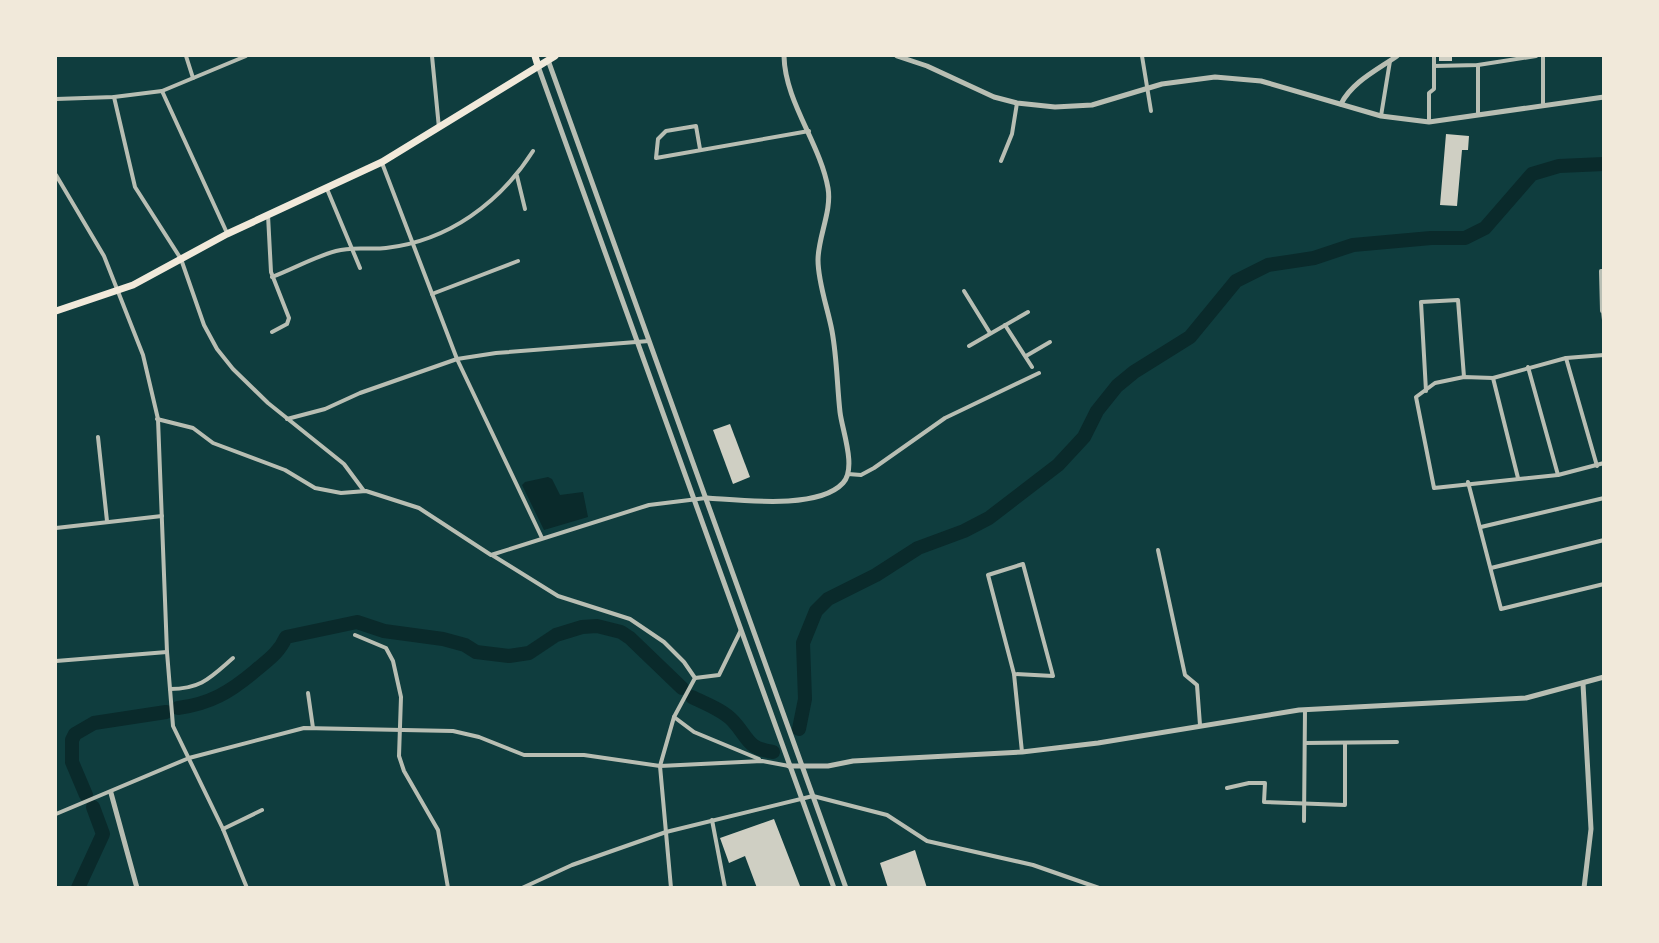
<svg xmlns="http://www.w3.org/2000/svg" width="1659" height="943" font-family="Barlow,sans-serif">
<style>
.water{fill:#0a2a2b}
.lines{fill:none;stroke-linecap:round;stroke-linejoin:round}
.river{stroke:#0a2a2b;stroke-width:14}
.building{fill:#cfcfc3}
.minor{stroke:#b8beb3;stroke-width:4}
.tertiary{stroke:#b8beb3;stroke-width:5}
.trunk{stroke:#f1e9da;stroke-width:7}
</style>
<rect width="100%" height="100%" fill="#0f3d3e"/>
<path class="water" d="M 548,477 L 552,479 L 560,495 L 583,492 L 588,517 L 544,530 L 522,485 L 525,482 Z"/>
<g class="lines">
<g class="river">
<path d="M 692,697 C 706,704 723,710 733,721 C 749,738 746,748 773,752"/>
<path d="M 178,708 C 210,704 230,692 255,671 C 268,660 279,653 286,637 L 357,622 L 384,631 L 443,639 L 465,645 L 476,652 L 509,656 L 529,653 L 556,635 L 582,627 L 597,626 L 621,632 L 630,638 L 682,688"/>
<path d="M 799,729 L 805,699 L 803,643 L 816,611 L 828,599 L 876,575 L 918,548 L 964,531 L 989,518 L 1058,465 L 1084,437 L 1097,411 L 1117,386 L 1134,372 L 1190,337 L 1236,281 L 1268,265 L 1314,258 L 1353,245 L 1431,238 L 1465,238 L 1485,228 L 1532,174 L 1559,166 L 1604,164"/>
<path d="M 86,795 L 72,762 L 72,740 L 75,734 L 94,723 L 166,712"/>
<path d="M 78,888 L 103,834 L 93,807"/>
</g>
</g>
<g class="building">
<rect x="1439" y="56" width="13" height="5"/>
<path d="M 1446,134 L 1469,136 L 1468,150 L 1462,150 L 1457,206 L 1440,205 Z"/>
<path d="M 730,424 L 750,477 L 733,484 L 713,430 Z"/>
<path d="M 774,819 L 800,886 L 796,888 L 757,888 L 745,856 L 729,863 L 720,838 Z"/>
<path d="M 915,850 L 927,888 L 888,888 L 880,863 Z"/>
</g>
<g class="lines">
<g class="minor">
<path d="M 186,56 L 193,78"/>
<path d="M 432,56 L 439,128"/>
<path d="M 1142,56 L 1151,111"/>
<path d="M 1543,56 L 1543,106"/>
<path d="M 1478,65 L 1478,115"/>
<path d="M 1434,66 L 1478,65 L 1536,56"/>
<path d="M 162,91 L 227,233"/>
<path d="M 114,97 L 135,187 L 181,259 L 204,325 L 217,349 L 233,369 L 268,403 L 344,464 L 364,491"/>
<path d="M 56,99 L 114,97 L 162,91 L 246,56"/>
<path d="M 1381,116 L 1390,61"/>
<path d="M 1429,122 L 1429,93 L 1434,89 L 1434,56"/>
<path d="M 700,149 L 696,126 L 666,131 L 658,139 L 656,158 L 809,131"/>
<path d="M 1001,161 L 1012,134 L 1017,103"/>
<path d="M 382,163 L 457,359 L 542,538"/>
<path d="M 56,175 L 104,256 L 143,355 L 158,419 L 167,652 L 173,726 L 223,829 L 247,888"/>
<path d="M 517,176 L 525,209"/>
<path d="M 327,189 L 360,268"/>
<path d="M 268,215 L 271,272 L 289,318 L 287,324 L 272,332"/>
<path d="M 272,277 C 293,269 314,257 336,251 C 353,246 368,250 386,248 C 448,241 500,203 533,151"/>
<path d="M 964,291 L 990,333"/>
<path d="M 432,294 L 518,261"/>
<path d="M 1602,311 L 1601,271 L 1604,271"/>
<path d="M 1603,311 L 1604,320"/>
<path d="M 1005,325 L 1032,367"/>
<path d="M 969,346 L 1028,312"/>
<path d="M 1604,355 L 1566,358 L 1493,378 L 1464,377 L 1435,383 L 1416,397 L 1434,488 L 1558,475 L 1604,463"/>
<path d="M 1026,356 L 1050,342"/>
<path d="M 1566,358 L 1597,466"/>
<path d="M 1528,367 L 1558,475"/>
<path d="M 1493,378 L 1518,478"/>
<path d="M 1426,391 L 1421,302 L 1458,300 L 1464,377"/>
<path d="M 157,419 L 193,428 L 213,443 L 285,470 L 315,488 L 341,493 L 366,491 L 419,508 L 491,555 L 649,505 L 706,498"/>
<path d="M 287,419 L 325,409 L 360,393 L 457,359 L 496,353 L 649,341"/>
<path d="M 98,437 L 107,521"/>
<path d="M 848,474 L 861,475 L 874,468 L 945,418 L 1039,373"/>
<path d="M 1468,482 L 1501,609 L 1604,584"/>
<path d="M 1481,527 L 1604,498"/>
<path d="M 56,528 L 162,516"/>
<path d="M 1158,550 L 1185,675 L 1197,685 L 1200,725"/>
<path d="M 492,555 L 558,596 L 630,619 L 664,642 L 684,662 L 695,678 L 674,717 L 660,766 L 671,888"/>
<path d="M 1023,564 L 1053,676 L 1014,674 L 988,575 Z"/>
<path d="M 1491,568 L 1604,540"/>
<path d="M 355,635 L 386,648 L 393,661 L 401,697 L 399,756 L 404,771 L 438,830 L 448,888"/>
<path d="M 56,661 L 167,652"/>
<path d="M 1014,674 L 1022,752"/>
<path d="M 695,678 L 719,675 L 741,630"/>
<path d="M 170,689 C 201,689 210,678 233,658"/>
<path d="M 308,693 L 313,728"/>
<path d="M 674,717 L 694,732 L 759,759"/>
<path d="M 1305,743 L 1397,742"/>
<path d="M 1227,788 L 1249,783 L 1265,783 L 1264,802 L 1345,805 L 1345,743"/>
<path d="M 56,814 L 189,758 L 304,728 L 453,731 L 479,737 L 524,755 L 584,755 L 660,766 L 762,761 L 789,766"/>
<path d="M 712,820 L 725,888"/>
<path d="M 1304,821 L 1305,710"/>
<path d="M 223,829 L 262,810"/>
<path d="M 161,888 L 163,888"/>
<path d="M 522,888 L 572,865 L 666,832 L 813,796 L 887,815 L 927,841 L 1033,865 L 1099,888"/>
</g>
<g class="tertiary">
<path d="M 897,56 L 927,66 L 994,97 L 1017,103 L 1055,107 L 1092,105 L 1162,84 L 1215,77 L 1261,81 L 1381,116 L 1429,122 L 1604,97"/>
<path d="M 548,60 L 846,888"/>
<path d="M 538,66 L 834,888"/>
<path d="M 1341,104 C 1352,82 1377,70 1397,56"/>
<path d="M 707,498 C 741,500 818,510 843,483 C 857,468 842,430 840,412 C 837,385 837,358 832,331 C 828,309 818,283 818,260 C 818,237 832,211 828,188 C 820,143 785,102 784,56"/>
<path d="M 1583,684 L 1591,829 L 1584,888"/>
<path d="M 789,766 L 828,766 L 853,761 L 1022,752 L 1098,743 L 1299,710 L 1526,698 L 1604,677"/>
<path d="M 111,793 L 137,888"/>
</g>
<g class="trunk">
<path d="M 535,56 L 538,66"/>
<path d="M 56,311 L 133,285 L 227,234 L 382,162 L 555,56"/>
</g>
</g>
<rect width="1659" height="943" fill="none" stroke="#f1e9da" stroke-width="114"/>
</svg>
